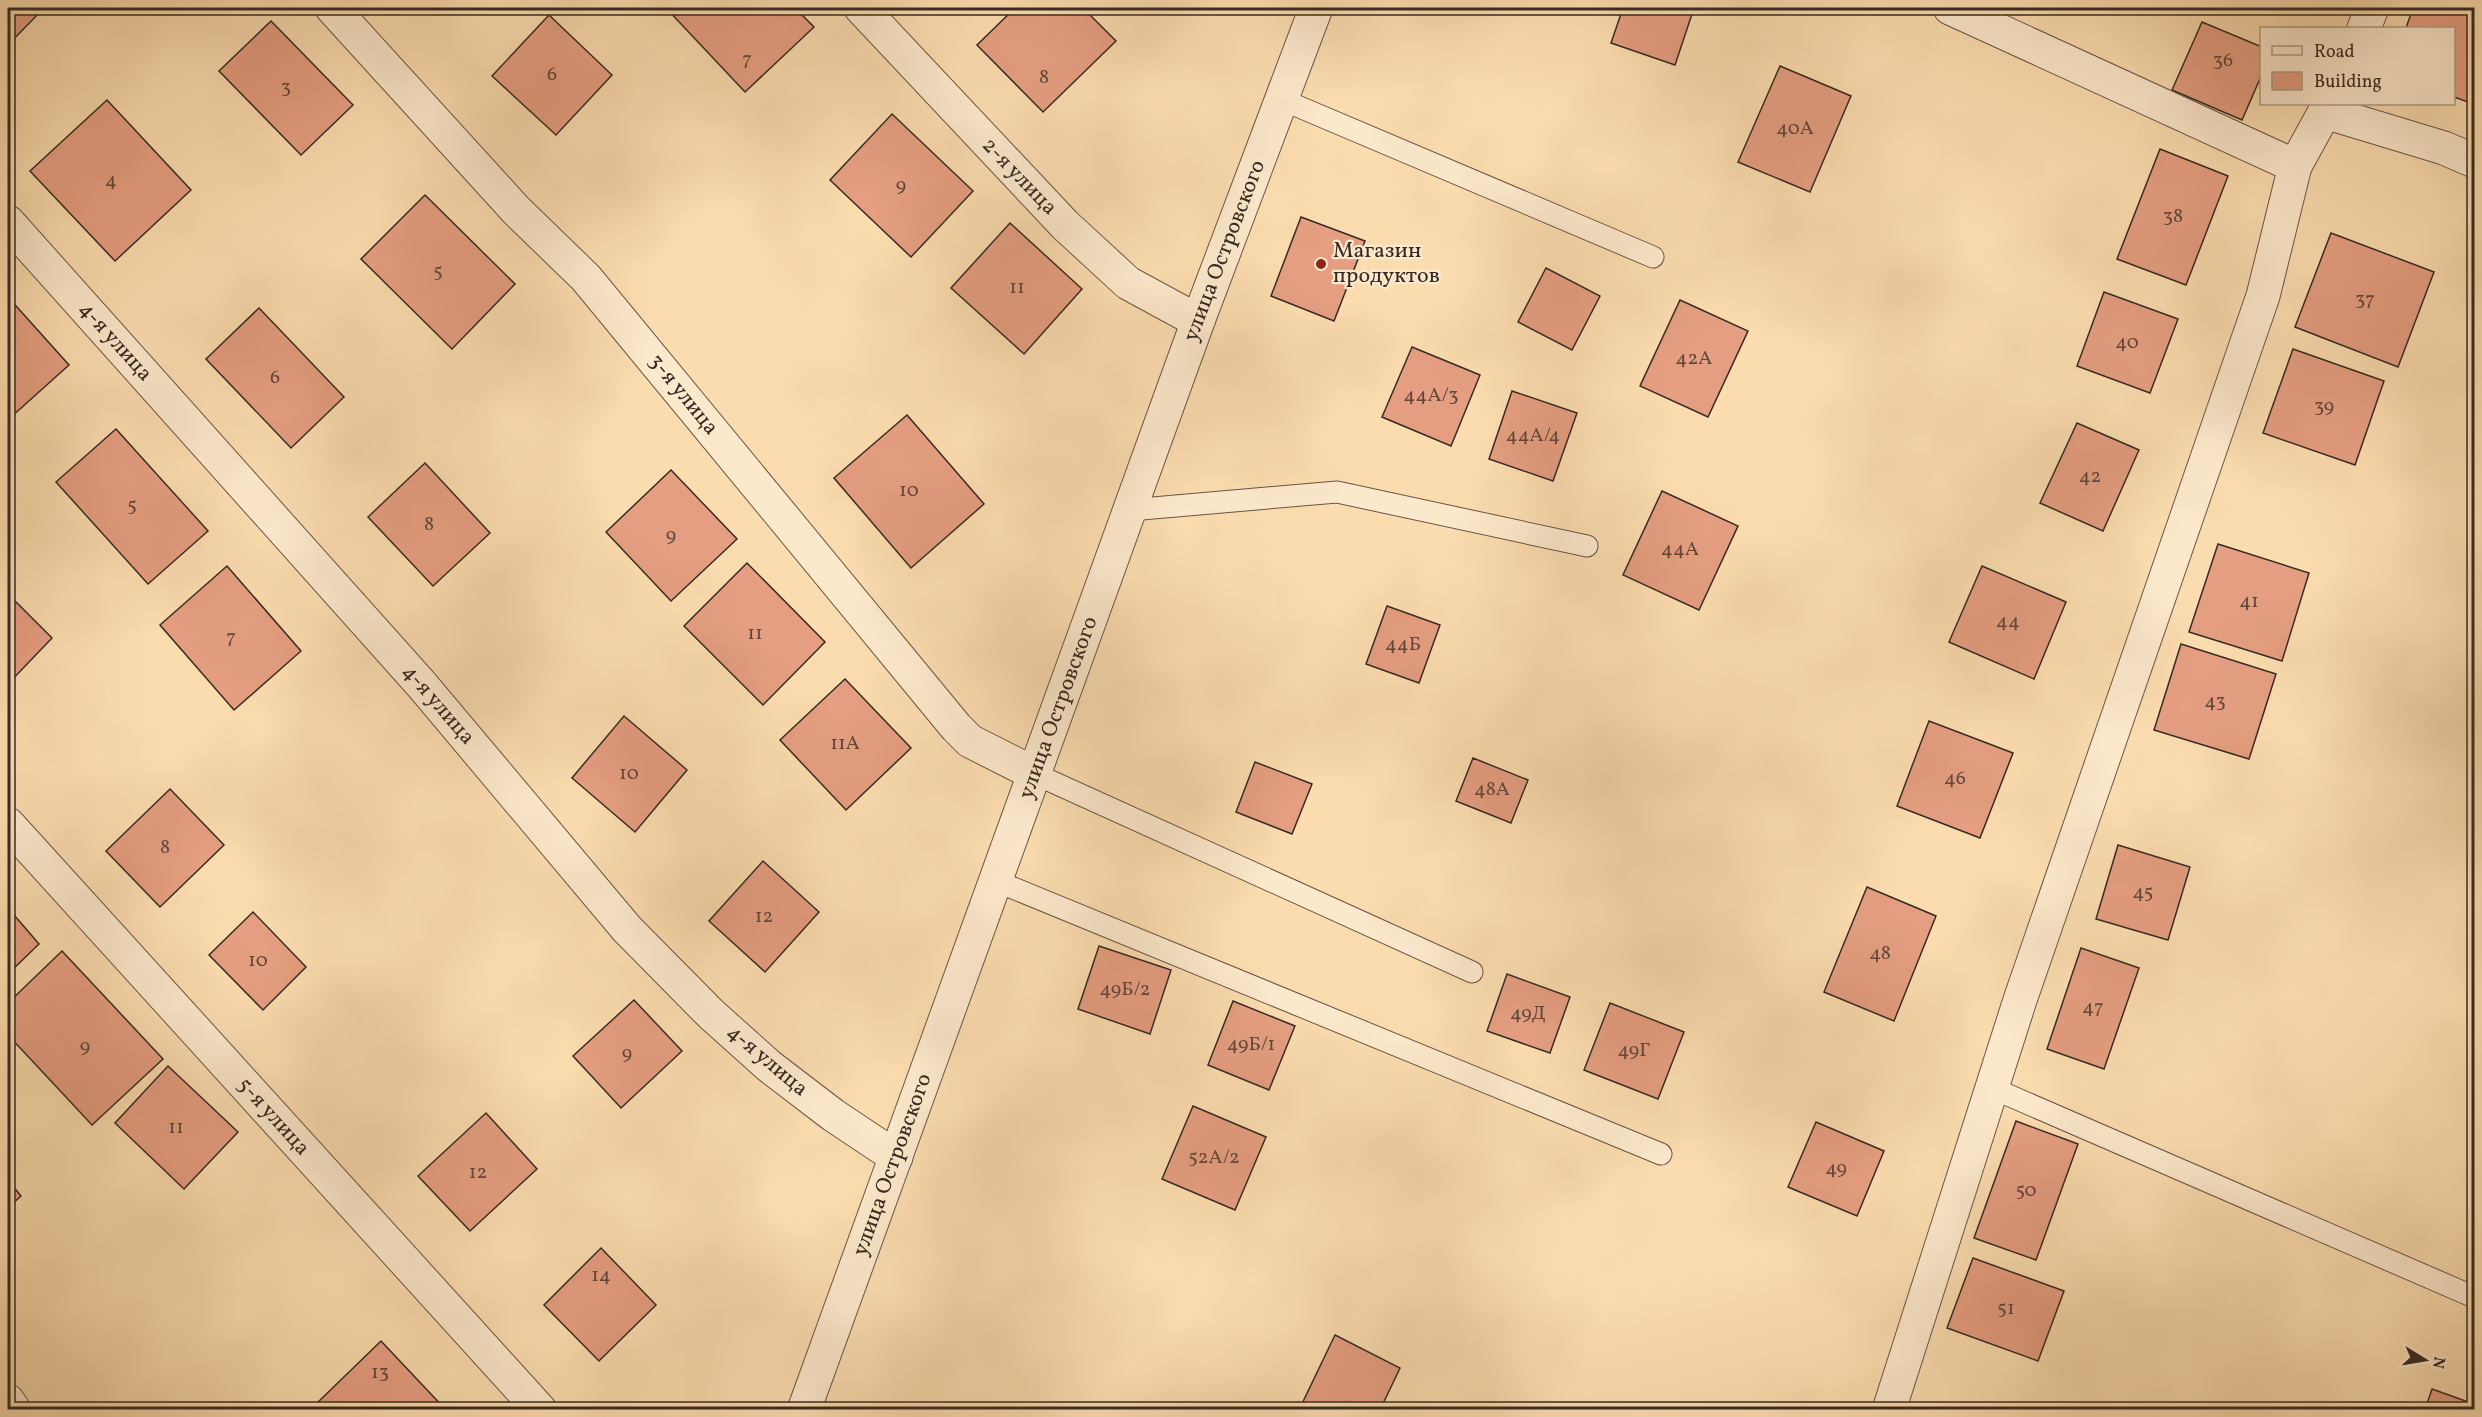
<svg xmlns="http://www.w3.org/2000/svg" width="2482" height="1417" font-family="Vollkorn,serif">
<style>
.building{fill:#e59e81;stroke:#372a24;stroke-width:1.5}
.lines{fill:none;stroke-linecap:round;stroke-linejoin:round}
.service-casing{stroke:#685647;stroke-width:23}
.minor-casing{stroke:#685647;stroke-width:35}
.tertiary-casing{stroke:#685647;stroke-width:35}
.service{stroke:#fce8cb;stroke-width:21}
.minor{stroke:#fce8cb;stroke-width:33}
.tertiary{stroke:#fce8cb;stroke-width:33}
.poi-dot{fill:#8f2418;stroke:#fce8cb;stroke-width:2}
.labels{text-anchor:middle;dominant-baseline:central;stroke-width:4.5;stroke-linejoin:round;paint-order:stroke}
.number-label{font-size:20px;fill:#62473b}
.street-label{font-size:22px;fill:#372a24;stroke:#fce8cb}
.poi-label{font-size:22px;fill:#372a24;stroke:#fce8cb;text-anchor:start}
</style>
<rect width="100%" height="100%" fill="#fbdcaf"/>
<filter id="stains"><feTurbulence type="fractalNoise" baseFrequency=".00333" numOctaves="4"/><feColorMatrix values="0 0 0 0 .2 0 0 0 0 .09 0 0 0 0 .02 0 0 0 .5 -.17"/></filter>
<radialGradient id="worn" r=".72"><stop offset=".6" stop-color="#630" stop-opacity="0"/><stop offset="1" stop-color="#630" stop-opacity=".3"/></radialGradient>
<g class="building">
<path d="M 8,8 L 44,8 L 8,45 Z"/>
<path d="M 666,8 L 795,8 L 814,27 L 745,92 Z"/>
<path d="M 1015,8 L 1083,8 L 1116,41 L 1043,112 L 977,45 Z"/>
<path d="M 1623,8 L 1694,8 L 1675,65 L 1611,43 Z"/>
<path d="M 2413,8 L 2474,8 L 2474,92 L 2471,103 L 2454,97 L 2454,28 L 2406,28 Z"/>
<path d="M 549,15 L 612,75 L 556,135 L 492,76 Z"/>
<path d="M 271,21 L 353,105 L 301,155 L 219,71 Z"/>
<path d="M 2202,22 L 2262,47 L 2262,74 L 2242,120 L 2172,90 Z"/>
<path d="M 1780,66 L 1851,96 L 1810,192 L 1738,162 Z"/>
<path d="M 107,100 L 191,190 L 115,261 L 30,171 Z"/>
<path d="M 892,114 L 973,191 L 911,257 L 830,180 Z"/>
<path d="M 2160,149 L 2228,176 L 2186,285 L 2117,259 Z"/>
<path d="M 425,195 L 515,284 L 452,349 L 361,259 Z"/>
<path d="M 1301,217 L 1365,241 L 1334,321 L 1271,296 Z"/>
<path d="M 1010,223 L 1082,289 L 1024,354 L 951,288 Z"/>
<path d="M 2331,233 L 2434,272 L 2398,367 L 2295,327 Z"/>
<path d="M 1546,268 L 1600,296 L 1572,350 L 1518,322 Z"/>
<path d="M 2104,292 L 2178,319 L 2150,393 L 2077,366 Z"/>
<path d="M 8,297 L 69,365 L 10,418 L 8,416 Z"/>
<path d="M 1680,300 L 1748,331 L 1708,417 L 1640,386 Z"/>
<path d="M 259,308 L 344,397 L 291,448 L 206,359 Z"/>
<path d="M 1412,347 L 1480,375 L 1451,446 L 1382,417 Z"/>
<path d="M 2293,349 L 2384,381 L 2355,465 L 2263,433 Z"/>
<path d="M 1512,391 L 1577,413 L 1553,481 L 1489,459 Z"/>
<path d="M 907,415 L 984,504 L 911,568 L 834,478 Z"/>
<path d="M 2077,423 L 2139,450 L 2103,531 L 2040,503 Z"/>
<path d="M 116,429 L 208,531 L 148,584 L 56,482 Z"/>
<path d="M 425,463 L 490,533 L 433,586 L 368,517 Z"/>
<path d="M 671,470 L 737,539 L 671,601 L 606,532 Z"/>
<path d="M 1662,491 L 1738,526 L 1699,610 L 1623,575 Z"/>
<path d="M 2218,544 L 2309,573 L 2282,661 L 2189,632 Z"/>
<path d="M 747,563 L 825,642 L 763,705 L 684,626 Z"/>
<path d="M 227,566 L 301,651 L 234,710 L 160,625 Z"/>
<path d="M 1982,566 L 2066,602 L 2034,679 L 1949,642 Z"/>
<path d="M 8,594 L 52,638 L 8,684 Z"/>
<path d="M 1387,606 L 1440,625 L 1419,683 L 1366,664 Z"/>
<path d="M 2181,644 L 2276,674 L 2249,759 L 2154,730 Z"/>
<path d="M 845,679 L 911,748 L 846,810 L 780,740 Z"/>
<path d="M 624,716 L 687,770 L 635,832 L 572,778 Z"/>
<path d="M 1929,721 L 2013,753 L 1980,838 L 1897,806 Z"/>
<path d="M 1473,758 L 1528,780 L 1511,823 L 1456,801 Z"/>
<path d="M 1255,762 L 1312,784 L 1292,834 L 1236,812 Z"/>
<path d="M 170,789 L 224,845 L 160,907 L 106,851 Z"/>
<path d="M 2118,845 L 2190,867 L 2168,940 L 2096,919 Z"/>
<path d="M 763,861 L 819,912 L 765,972 L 709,921 Z"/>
<path d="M 1867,887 L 1936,916 L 1894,1021 L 1824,992 Z"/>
<path d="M 8,908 L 39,944 L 8,974 Z"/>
<path d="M 253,912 L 306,967 L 263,1010 L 209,955 Z"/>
<path d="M 1099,946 L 1171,970 L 1150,1034 L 1078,1009 Z"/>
<path d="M 2081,948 L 2139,968 L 2104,1069 L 2047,1049 Z"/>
<path d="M 62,951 L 163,1059 L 92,1125 L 8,1035 L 8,1003 Z"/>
<path d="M 1507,974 L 1570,997 L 1550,1053 L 1487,1031 Z"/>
<path d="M 634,1000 L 682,1051 L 621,1108 L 573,1056 Z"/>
<path d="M 1233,1001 L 1295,1026 L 1269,1090 L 1208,1065 Z"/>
<path d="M 1610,1003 L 1684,1032 L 1658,1099 L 1584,1070 Z"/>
<path d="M 168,1066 L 238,1132 L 184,1189 L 115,1123 Z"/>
<path d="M 1193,1106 L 1266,1137 L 1235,1210 L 1162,1179 Z"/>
<path d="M 486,1113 L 537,1169 L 470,1231 L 418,1176 Z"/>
<path d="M 2016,1121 L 2078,1144 L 2036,1260 L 1974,1238 Z"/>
<path d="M 1816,1122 L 1884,1151 L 1857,1216 L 1788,1187 Z"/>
<path d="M 8,1180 L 21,1196 L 8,1208 Z"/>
<path d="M 601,1248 L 656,1305 L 599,1361 L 544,1305 Z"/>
<path d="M 1973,1258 L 2064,1291 L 2038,1361 L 1947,1328 Z"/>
<path d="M 1335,1335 L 1400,1368 L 1380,1410 L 1299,1410 Z"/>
<path d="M 381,1341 L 446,1410 L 321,1410 L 316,1404 Z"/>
<path d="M 2432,1389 L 2474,1404 L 2474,1410 L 2425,1410 Z"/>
</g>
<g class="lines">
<defs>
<g id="service">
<path d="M 1283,100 L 1653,257"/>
<path d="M 1130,510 L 1337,492 L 1587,546"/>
<path d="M 1035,774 L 1472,972"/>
<path d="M 996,881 L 1661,1154"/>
<path d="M 1992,1088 L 2474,1297"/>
</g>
<g id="minor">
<path d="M 332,8 L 516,210 L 586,278 L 956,727 L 970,741 L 1035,774"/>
<path d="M 861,8 L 1065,225 L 1128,283 L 1198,321"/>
<path d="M 1950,8 L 2295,166"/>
<path d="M 2364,28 L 2372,8"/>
<path d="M 2325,112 L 2444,148 L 2474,161"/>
<path d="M 8,222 L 422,685 L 627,929 L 711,1014 L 769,1066 L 833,1115 L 896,1157"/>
<path d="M 8,824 L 540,1410"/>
<path d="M 8,1401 L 14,1410"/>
<path d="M 1889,1410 L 2020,1000 L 2263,296 L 2295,166 L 2329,104"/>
</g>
<path id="tertiary" d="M 804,1410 L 1198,321 L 1316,8"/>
</defs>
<use href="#service" class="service-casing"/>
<use href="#minor" class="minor-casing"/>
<use href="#tertiary" class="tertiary-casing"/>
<use href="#service" class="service"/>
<use href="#minor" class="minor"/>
<use href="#tertiary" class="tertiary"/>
</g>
<circle class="poi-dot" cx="1321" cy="264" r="6"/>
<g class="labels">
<g class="number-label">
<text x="747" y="60">7</text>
<text x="2223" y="61">36</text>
<text x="552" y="75">6</text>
<text x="1044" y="78">8</text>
<text x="286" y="88">3</text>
<text x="1795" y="129">40А</text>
<text x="111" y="181">4</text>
<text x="901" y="186">9</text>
<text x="2173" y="217">38</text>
<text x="438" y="272">5</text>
<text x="1017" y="288">11</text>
<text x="2365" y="300">37</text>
<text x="2127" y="343">40</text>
<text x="1694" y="359">42А</text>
<text x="275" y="378">6</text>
<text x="1431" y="396">44А/3</text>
<text x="2324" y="407">39</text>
<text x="1533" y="436">44А/4</text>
<text x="2090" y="477">42</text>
<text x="909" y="491">10</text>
<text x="132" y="506">5</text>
<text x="429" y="525">8</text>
<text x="671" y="536">9</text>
<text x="1680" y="550">44А</text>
<text x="2249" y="602">41</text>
<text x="2008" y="622">44</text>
<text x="755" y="634">11</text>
<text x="231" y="638">7</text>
<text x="1403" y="645">44Б</text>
<text x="2215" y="702">43</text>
<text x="845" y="744">11А</text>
<text x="629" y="774">10</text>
<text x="1955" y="779">46</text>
<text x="1492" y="790">48А</text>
<text x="165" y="848">8</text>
<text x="2143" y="893">45</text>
<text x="764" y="917">12</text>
<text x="1880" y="954">48</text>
<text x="258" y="961">10</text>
<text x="1125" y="990">49Б/2</text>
<text x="2093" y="1008">47</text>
<text x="1528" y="1014">49Д</text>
<text x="1251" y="1045">49Б/1</text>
<text x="85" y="1047">9</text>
<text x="1634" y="1051">49Г</text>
<text x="627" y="1054">9</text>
<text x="176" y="1128">11</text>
<text x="1214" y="1158">52А/2</text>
<text x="1836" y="1169">49</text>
<text x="478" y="1173">12</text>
<text x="2026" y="1191">50</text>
<text x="601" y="1276">14</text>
<text x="2006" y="1309">51</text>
<text x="380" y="1373">13</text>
</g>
<g class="street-label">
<text transform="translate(1019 177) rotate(46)">2-я улица</text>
<text transform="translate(1225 251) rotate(-69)">улица Островского</text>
<text transform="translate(115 342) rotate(48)">4-я улица</text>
<text transform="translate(683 395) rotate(51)">3-я улица</text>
<text transform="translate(438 705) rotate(49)">4-я улица</text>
<text transform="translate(1059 708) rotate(-70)">улица Островского</text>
<text transform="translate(767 1061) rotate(40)">4-я улица</text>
<text transform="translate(273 1117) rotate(48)">5-я улица</text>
<text transform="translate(893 1165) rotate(-70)">улица Островского</text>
</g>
<g class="poi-label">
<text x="1333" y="251">Магазин<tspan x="1333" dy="25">продуктов</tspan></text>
</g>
</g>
<rect width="2482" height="1417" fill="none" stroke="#fbdcaf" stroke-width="30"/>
<rect x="9" y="9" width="2464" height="1399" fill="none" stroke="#372a24" stroke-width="3"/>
<rect x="15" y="15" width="2452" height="1387" fill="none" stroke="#372a24" stroke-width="1.5"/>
<rect x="2260" y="27" width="195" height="78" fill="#fce8cb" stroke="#ad9c88" stroke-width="1.5"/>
<rect x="2272" y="46" width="30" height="9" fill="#fce8cb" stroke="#ad9c88" stroke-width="1.5"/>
<text x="2314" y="57" font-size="18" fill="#372a24">Road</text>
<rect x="2272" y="72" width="30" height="18" fill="#e59e81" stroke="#ad9c88" stroke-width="1.5"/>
<text x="2314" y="87" font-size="18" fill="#372a24">Building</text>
<g transform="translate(2425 1360) rotate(101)" stroke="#fce8cb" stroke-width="4.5" paint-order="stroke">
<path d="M0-4.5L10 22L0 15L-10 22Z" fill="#372a24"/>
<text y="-9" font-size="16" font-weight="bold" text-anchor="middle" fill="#372a24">N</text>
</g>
<rect width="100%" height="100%" filter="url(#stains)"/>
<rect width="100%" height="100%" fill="url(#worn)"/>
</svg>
